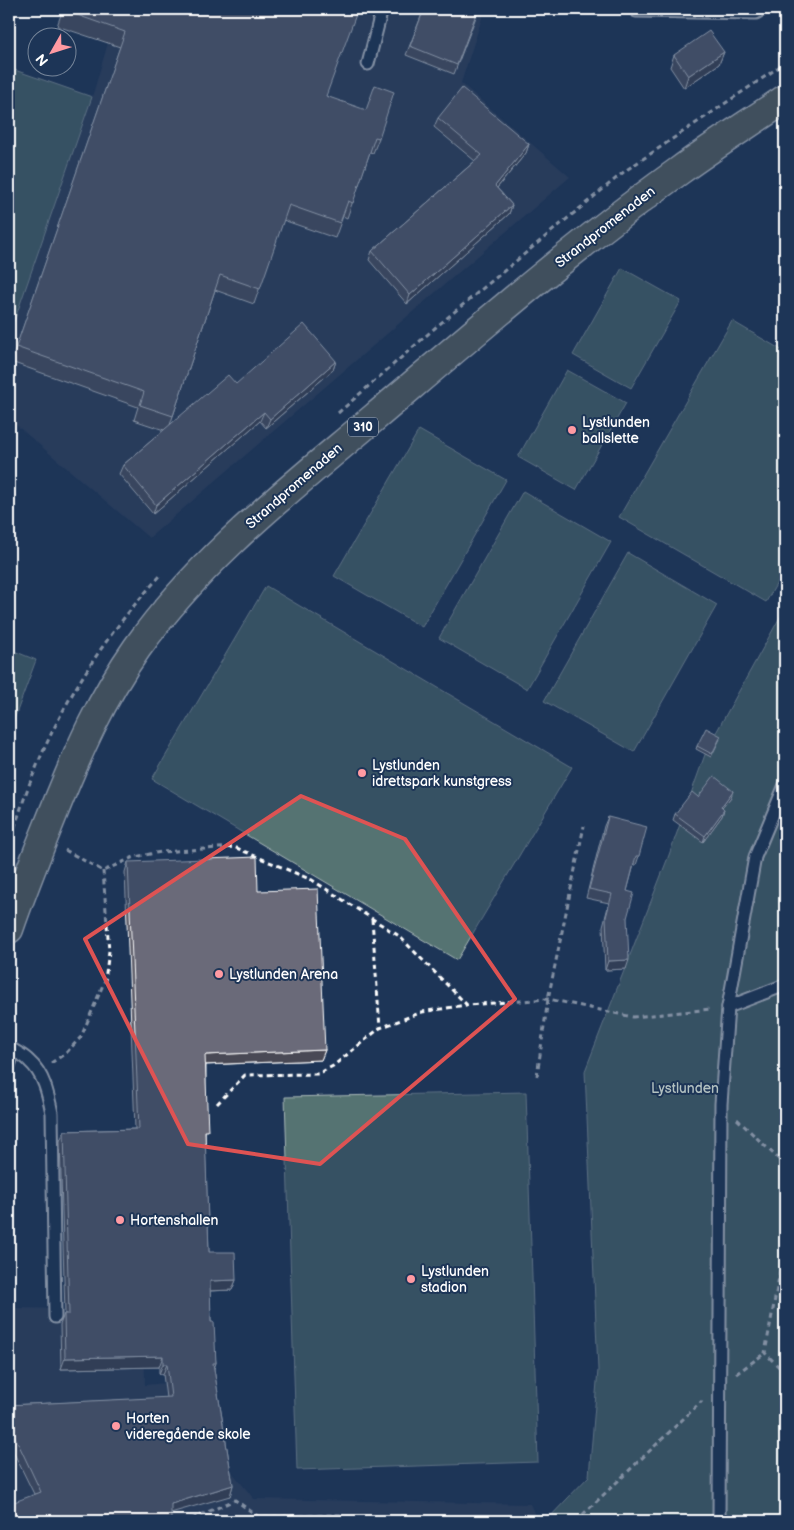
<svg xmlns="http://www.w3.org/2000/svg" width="794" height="1530" font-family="'Balsamiq Sans',sans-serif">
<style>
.built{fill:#344561}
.green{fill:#557372;stroke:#aab9b8}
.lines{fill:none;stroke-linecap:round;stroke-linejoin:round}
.service-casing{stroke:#fff;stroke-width:15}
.primary-casing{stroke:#fff;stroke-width:31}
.path{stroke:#fff;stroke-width:3;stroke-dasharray:5 4;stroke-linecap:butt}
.service{stroke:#1d3557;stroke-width:11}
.primary{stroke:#6b7065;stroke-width:28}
.wall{fill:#5b5b68;stroke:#fff}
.shaded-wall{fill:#4a4a55;stroke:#fff}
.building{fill:#6a6a79;stroke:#fff}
.marked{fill:none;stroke:#de5353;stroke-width:4;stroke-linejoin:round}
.poi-dot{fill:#ff9aa2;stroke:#1d3557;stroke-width:2}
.labels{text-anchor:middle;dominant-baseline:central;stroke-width:4;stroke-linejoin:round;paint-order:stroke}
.shield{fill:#1d3557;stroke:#bbc2cd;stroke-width:1}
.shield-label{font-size:12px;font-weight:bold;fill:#fff}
.street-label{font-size:14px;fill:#fff;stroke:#1d3557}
.poi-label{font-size:14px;fill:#fff;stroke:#1d3557;text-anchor:start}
.park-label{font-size:14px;fill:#b2c0c0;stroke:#1d3557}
</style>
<rect width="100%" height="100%" fill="#1d3557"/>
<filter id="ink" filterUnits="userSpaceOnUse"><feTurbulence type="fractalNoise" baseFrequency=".02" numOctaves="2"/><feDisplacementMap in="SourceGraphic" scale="10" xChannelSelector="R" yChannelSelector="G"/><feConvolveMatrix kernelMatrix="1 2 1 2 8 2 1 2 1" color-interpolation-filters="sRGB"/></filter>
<g filter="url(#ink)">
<g class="built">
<path d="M 118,9 L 485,9 L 461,83 L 570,177 L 149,538 L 9,419 L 9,336 L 92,97 Z"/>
<path d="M 9,1308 L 144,1310 L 145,1385 L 216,1378 L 228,1467 L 254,1499 L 530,1504 L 538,1521 L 9,1521 Z"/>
</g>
<g class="green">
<path d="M 9,68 L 92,97 L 9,336 Z"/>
<path d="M 622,268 L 681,301 L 631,388 L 573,355 Z"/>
<path d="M 732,321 L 785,352 L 785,569 L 766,602 L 619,517 Z"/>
<path d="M 567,370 L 626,403 L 576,490 L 518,457 Z"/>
<path d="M 419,430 L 506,480 L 422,627 L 334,576 Z"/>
<path d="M 523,491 L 611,542 L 527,689 L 439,638 Z"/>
<path d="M 628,553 L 717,605 L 634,752 L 544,701 Z"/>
<path d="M 266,586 L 572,767 L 457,960 L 152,779 Z"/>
<path d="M 785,608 L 785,1521 L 546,1521 L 589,1476 L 598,1370 L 585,1071 L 669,855 L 707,749 Z"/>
<path d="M 9,649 L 36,660 L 9,733 Z"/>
<path d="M 526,1092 L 538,1462 L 297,1470 L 285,1097 Z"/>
</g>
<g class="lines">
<defs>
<g id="service">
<path d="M 635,9 L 636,11 L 756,13 L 763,9"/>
<path d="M 368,64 L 382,9"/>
<path d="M 728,1007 L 785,985"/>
<path d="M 9,1047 C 15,1052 24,1055 29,1061 C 44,1074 48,1094 52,1113 L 55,1317"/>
<path d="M 9,1066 L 14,1051"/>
<path d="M 719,1521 L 721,1104 L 728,1007 L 755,857 L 785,785"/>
</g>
<path id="primary" d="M 9,929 C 23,888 39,849 55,809 C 78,752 101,699 137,648 C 202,557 290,489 375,417 C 474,333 573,247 679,171 C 713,146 750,123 785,99"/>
</defs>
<use href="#service" class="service-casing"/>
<use href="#primary" class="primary-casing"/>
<g class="path">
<path d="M 338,413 L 436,327 L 625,171 L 785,63"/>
<path d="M 9,845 C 17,821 24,796 34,773 C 63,700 108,631 162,574"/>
<path d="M 65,850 L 103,871 L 134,857 L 161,852 L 234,847 L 312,880 L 399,936 L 467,1005 L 548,999 L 633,1017 L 712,1009"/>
<path d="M 372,919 L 380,1028"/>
<path d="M 51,1063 L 66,1053 L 81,1037 L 105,980 L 109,951 L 103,871"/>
<path d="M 537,1076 L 548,999 L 584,826"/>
<path d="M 217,1104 L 245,1075 L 318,1074 L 333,1066 L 380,1028 L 422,1012 L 466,1005"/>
<path d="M 737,1119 L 785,1165"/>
<path d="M 785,1244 L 765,1353 L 785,1373"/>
<path d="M 736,1374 L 765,1353"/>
<path d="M 192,1519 L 235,1500 L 259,1517 L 340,1515 L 347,1521"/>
<path d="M 178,1521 L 192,1519 L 196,1521"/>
<path d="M 576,1521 L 702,1401"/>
</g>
<use href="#service" class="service"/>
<use href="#primary" class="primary"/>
</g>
<g class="wall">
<path d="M 63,9 L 326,96 L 379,138 L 373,153 L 370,152 L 347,218 L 343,216 L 335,238 L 283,220 L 254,304 L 215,290 L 170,425 L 236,384 L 336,361 L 333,370 L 266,428 L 260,421 L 153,514 L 119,474 L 123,465 L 164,430 L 134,420 L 138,407 L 11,362 L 120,47 L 57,26 Z"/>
<path d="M 424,9 L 479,9 L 454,74 L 406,55 Z"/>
<path d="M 724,52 L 719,64 L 684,88 L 670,67 L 674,55 Z"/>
<path d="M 438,118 L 529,144 L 526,153 L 497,188 L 512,205 L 509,214 L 407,304 L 369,260 L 372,251 L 475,161 L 434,127 Z"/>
<path d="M 720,739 L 711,757 L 696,749 L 697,746 Z"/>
<path d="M 698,797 L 731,797 L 722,808 L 722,816 L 703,842 L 673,820 L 675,814 Z"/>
<path d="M 608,817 L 639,856 L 636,865 L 634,865 L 627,891 L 626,969 L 605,970 L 603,926 L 609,903 L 586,898 L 604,826 Z"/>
<path d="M 128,862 L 258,891 L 325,1050 L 321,1060 L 206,1065 L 205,1139 L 209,1252 L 236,1280 L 232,1290 L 210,1291 L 211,1322 L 216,1363 L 214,1369 L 233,1485 L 230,1496 L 34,1494 L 9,1443 L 9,1405 L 166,1398 L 163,1374 L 159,1374 L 159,1367 L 61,1369 L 60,1325 L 64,1314 L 65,1314 L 60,1141 L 64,1131 L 135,1129 L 125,872 Z"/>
</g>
<g class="shaded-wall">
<path d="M 724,52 L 719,64 L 684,88 L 688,76 Z"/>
<path d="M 529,144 L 526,153 L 491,195 L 495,186 Z"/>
<path d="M 512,205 L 509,214 L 407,304 L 410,295 Z"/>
<path d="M 336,361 L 333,370 L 266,428 L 270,419 Z"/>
<path d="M 264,412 L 260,421 L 153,514 L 156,505 Z"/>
<path d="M 733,791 L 731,797 L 718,813 L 721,807 Z"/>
<path d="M 724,810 L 722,816 L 703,842 L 705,836 Z"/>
<path d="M 629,960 L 626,969 L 605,970 L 608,961 Z"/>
<path d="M 325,1050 L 321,1060 L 202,1065 L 205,1055 Z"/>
<path d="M 236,1280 L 232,1290 L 206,1291 L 210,1281 Z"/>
<path d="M 163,1356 L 159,1367 L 61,1369 L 65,1358 Z"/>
<path d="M 163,1364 L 167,1364 L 163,1374 L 159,1374 Z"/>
<path d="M 233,1485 L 230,1496 L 167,1514 L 171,1504 Z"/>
</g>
<g class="building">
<path d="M 63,9 L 358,9 L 326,96 L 366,110 L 375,85 L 394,92 L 379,138 L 375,137 L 353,203 L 348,201 L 340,223 L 289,205 L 260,289 L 220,275 L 173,416 L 140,405 L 144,392 L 16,347 L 125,32 L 63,10 Z"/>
<path d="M 424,9 L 478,9 L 457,65 L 410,46 Z"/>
<path d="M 709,31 L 724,52 L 688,76 L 674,55 Z"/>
<path d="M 462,88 L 529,144 L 495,186 L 512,205 L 410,295 L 372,251 L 482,155 L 438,118 Z"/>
<path d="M 304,324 L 336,361 L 270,419 L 264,412 L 156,505 L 123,465 L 228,375 L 236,384 Z"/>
<path d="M 706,728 L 721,736 L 712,754 L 697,746 Z"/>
<path d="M 714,776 L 733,791 L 721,807 L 724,810 L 705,836 L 675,814 L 692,792 L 698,797 Z"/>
<path d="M 608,817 L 647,827 L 639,856 L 636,856 L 627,891 L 634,893 L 627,918 L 629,960 L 608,961 L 606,917 L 612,894 L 589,889 Z"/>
<path d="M 257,857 L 258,891 L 318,889 L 325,1050 L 205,1055 L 208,1131 L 205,1131 L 209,1252 L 235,1252 L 236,1280 L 210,1281 L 211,1322 L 214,1322 L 216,1363 L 213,1363 L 233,1485 L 171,1504 L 171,1521 L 9,1521 L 9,1504 L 41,1492 L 9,1424 L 9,1405 L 171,1397 L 167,1364 L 163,1364 L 163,1356 L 65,1358 L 64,1314 L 69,1314 L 64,1131 L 139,1129 L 128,862 Z"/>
</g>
</g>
<path d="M0 0H794V1530H0ZM 301,796 L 405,839 L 515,999 L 320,1164 L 188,1144 L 85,939 Z" fill="#1d3557" fill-opacity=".55" fill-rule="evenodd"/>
<path class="marked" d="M 301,796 L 405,839 L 515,999 L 320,1164 L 188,1144 L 85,939 Z"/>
<g class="poi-dot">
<circle cx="572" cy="430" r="5"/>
<circle cx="362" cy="773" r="5"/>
<circle cx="219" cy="974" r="5"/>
<circle cx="120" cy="1220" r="5"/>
<circle cx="411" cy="1279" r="5"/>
<circle cx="116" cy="1426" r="5"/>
</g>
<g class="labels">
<rect class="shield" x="348" y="417.5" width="30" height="19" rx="4"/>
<g class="shield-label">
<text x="363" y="427">310</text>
</g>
<g class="street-label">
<text transform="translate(605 227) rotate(-38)">Strandpromenaden</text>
<text transform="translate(294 486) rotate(-41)">Strandpromenaden</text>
</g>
<g class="poi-label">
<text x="582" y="422">Lystlunden<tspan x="582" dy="16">ballslette</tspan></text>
<text x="372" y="765">Lystlunden<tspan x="372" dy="16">idrettspark kunstgress</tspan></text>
<text x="229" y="974">Lystlunden Arena</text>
<text x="130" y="1220">Hortenshallen</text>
<text x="421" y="1271">Lystlunden<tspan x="421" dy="16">stadion</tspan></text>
<text x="126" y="1418">Horten<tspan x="126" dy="16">videregående skole</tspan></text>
</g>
<g class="park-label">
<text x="685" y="1088">Lystlunden</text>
</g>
</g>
<rect width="794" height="1530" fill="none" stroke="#1d3557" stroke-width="30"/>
<rect x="15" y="15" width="764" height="1500" fill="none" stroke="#fff" stroke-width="2" filter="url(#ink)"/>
<g transform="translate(52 52) rotate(231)"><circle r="24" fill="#1d3557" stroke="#77869a"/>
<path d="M0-4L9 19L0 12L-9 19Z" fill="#ff9aa2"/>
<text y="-8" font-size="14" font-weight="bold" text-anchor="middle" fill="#ffffff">N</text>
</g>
</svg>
